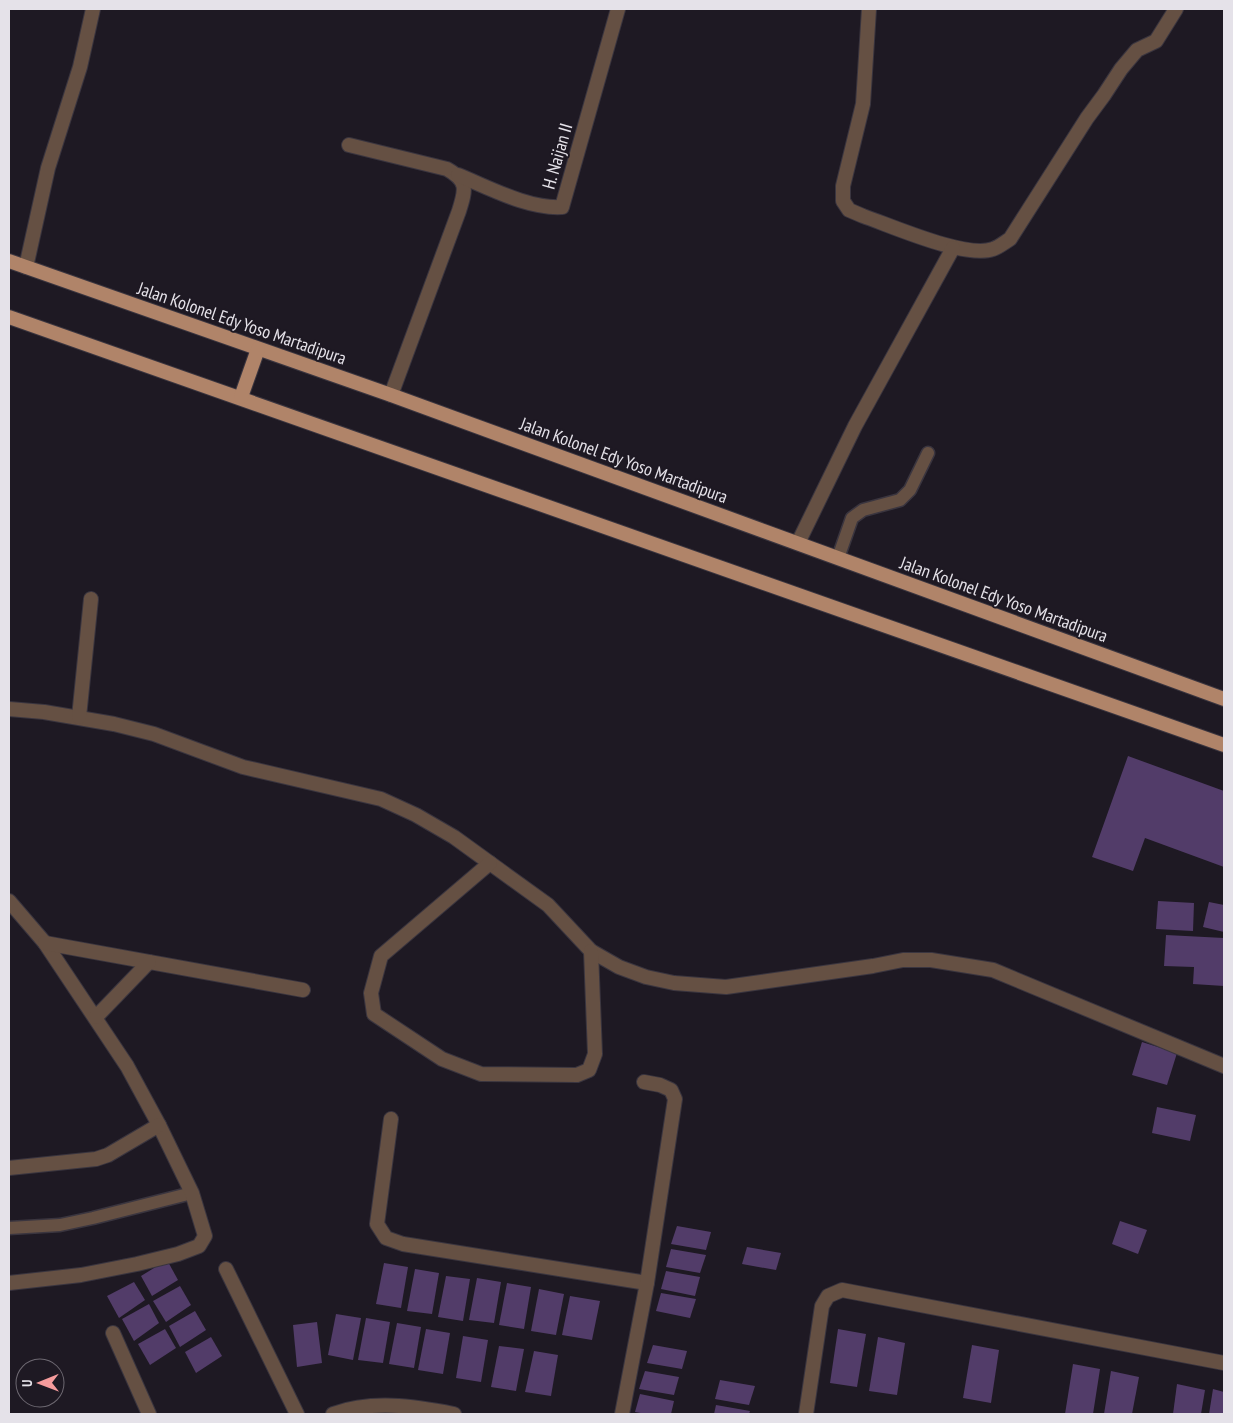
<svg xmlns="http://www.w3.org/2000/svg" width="1233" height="1423" font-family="'PT Sans Narrow',sans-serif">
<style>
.building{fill:#523c69}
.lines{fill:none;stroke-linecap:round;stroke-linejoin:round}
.service-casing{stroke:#3a353f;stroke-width:15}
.minor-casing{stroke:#3a353f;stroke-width:16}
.primary-casing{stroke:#3a353f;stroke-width:16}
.service{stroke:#655043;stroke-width:12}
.minor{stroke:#655043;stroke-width:14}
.primary{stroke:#b08469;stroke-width:14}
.labels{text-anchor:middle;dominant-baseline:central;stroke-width:4;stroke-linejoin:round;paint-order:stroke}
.street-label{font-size:18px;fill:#e5e2e9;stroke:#1e1923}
</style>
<rect width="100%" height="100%" fill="#1e1923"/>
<g class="building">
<path d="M 1128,756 L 1224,791 L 1224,867 L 1145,838 L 1133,871 L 1092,857 Z"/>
<path d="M 1158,901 L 1194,903 L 1193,931 L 1156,929 Z"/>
<path d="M 1209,902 L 1224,905 L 1224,932 L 1203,927 Z"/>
<path d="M 1166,935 L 1224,938 L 1224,986 L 1193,984 L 1194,967 L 1164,966 Z"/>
<path d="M 1142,1042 L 1177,1053 L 1167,1085 L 1132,1075 Z"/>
<path d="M 1157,1107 L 1196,1115 L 1190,1141 L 1152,1133 Z"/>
<path d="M 1120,1221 L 1147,1230 L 1138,1254 L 1112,1244 Z"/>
<path d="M 677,1226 L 711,1232 L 706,1250 L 671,1244 Z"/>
<path d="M 747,1247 L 781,1253 L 776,1270 L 742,1264 Z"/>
<path d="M 671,1249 L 706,1255 L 700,1273 L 666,1267 Z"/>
<path d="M 167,1260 L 178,1280 L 152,1296 L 141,1276 Z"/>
<path d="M 384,1263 L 408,1267 L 401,1308 L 376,1304 Z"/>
<path d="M 415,1269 L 439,1273 L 432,1314 L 407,1311 Z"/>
<path d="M 666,1271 L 700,1277 L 695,1296 L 661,1289 Z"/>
<path d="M 446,1276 L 470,1279 L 463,1321 L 438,1317 Z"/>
<path d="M 477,1278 L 501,1282 L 494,1323 L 469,1320 Z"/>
<path d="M 134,1282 L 145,1300 L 119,1318 L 107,1296 Z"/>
<path d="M 507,1283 L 531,1287 L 524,1329 L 499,1325 Z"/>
<path d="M 180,1286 L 191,1305 L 166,1322 L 153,1301 Z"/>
<path d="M 539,1289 L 564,1294 L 556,1335 L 531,1331 Z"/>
<path d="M 661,1293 L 696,1299 L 690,1318 L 656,1311 Z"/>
<path d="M 570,1296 L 600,1301 L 592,1340 L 562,1335 Z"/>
<path d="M 149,1304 L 159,1323 L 134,1341 L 122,1319 Z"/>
<path d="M 195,1311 L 206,1330 L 180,1347 L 169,1326 Z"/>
<path d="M 336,1314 L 361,1318 L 353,1360 L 328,1355 Z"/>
<path d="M 366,1318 L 390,1322 L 383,1363 L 358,1360 Z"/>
<path d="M 317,1322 L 322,1363 L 297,1367 L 293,1325 Z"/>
<path d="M 397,1323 L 421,1327 L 414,1368 L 389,1364 Z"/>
<path d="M 165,1329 L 176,1348 L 150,1365 L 138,1344 Z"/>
<path d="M 426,1329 L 450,1333 L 443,1374 L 418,1370 Z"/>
<path d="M 838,1329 L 866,1334 L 857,1387 L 830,1383 Z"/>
<path d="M 463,1336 L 488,1340 L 481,1382 L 456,1378 Z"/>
<path d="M 211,1337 L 222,1356 L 196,1373 L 185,1352 Z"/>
<path d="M 878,1337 L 905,1343 L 897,1395 L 869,1391 Z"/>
<path d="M 653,1345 L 687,1351 L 682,1369 L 647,1363 Z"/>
<path d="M 972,1345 L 999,1350 L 991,1403 L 963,1398 Z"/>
<path d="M 499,1346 L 524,1349 L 516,1391 L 491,1387 Z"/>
<path d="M 534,1351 L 558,1355 L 551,1396 L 525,1392 Z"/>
<path d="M 1073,1364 L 1100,1369 L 1093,1414 L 1065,1414 Z"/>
<path d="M 645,1371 L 679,1377 L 674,1395 L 639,1389 Z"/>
<path d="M 1111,1371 L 1139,1377 L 1132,1414 L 1104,1414 Z"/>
<path d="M 720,1380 L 755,1386 L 749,1405 L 715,1399 Z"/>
<path d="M 1177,1384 L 1205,1390 L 1201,1414 L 1173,1414 Z"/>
<path d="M 1213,1389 L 1224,1392 L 1224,1414 L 1209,1414 Z"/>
<path d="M 640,1394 L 674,1401 L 671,1414 L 646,1414 L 635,1412 Z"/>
<path d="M 716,1405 L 750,1411 L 749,1414 L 714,1414 Z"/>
</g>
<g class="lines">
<defs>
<g id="service">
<path d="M 838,558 L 852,518 L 863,510 L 900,500 L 910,490 L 928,453"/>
<path d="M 9,1228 L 60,1225 L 93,1218 L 192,1193"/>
</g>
<g id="minor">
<path d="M 869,9 L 863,104 L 843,186 L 843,201 L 849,210 L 863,216 C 892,226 966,259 993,249 C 999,247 1005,242 1010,239 L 1087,118 L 1104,95 L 1121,69 L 1137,50 L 1156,41 L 1176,9"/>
<path d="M 349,145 L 447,169 C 468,181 466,189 459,211 L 391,395"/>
<path d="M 458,175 C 490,188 528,209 562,207 L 618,9"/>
<path d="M 26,267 L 48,168 L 80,67 L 93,9"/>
<path d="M 798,543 L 855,426 L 953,248"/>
<path d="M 9,709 L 44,712 L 114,724 L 154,734 L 243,767 L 381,799 L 416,815 L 454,837 L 548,905 L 591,951 L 619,967 L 646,977 L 674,983 L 726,987 L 873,966 L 903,960 L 931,960 L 993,970 L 1224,1066"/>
<path d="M 79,717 L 91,599"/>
<path d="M 490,863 L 381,956 L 371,993 L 374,1014 L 442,1059 L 481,1074 L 577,1075 L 589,1070 L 595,1054 L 591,951"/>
<path d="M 9,901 L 45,943 L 127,1066 L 159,1125 L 192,1193 L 205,1236 L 199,1246 L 178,1254 L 137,1264 L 81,1275 L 9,1283"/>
<path d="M 45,943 L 303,990"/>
<path d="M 96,1017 L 149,962"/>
<path d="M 391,1119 L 377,1224 L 386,1238 L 403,1244 L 647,1283"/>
<path d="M 9,1168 L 96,1159 L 108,1155 L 159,1125"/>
<path d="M 226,1269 L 297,1414"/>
<path d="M 113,1333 L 149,1414"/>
<path d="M 333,1414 C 372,1400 413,1406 454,1414"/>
<path d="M 622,1414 L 647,1283 L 675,1099 L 671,1090 L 660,1085 L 644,1082"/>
<path d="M 806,1414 L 822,1306 L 828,1296 L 842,1290 L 1224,1363"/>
</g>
<g id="primary">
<path d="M 9,261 L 391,395 L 1224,699"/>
<path d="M 9,317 L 1224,745"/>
<path d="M 241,397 L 258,349"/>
</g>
</defs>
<use href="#service" class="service-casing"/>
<use href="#minor" class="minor-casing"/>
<use href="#primary" class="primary-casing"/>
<use href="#service" class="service"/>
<use href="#minor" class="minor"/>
<use href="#primary" class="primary"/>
</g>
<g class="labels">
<g class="street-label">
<text transform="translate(557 156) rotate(-74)">H. Naijan II</text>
<text transform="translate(242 323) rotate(19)">Jalan Kolonel Edy Yoso Martadipura</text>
<text transform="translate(624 460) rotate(20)">Jalan Kolonel Edy Yoso Martadipura</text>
<text transform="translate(1004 599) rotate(20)">Jalan Kolonel Edy Yoso Martadipura</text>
</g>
</g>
<rect width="1233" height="1423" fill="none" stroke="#e5e2e9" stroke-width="20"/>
<g transform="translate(40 1383) rotate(269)"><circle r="24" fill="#1e1923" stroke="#6e6972"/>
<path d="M0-4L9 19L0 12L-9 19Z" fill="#f59b9c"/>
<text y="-8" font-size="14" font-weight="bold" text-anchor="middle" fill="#e5e2e9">U</text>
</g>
</svg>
